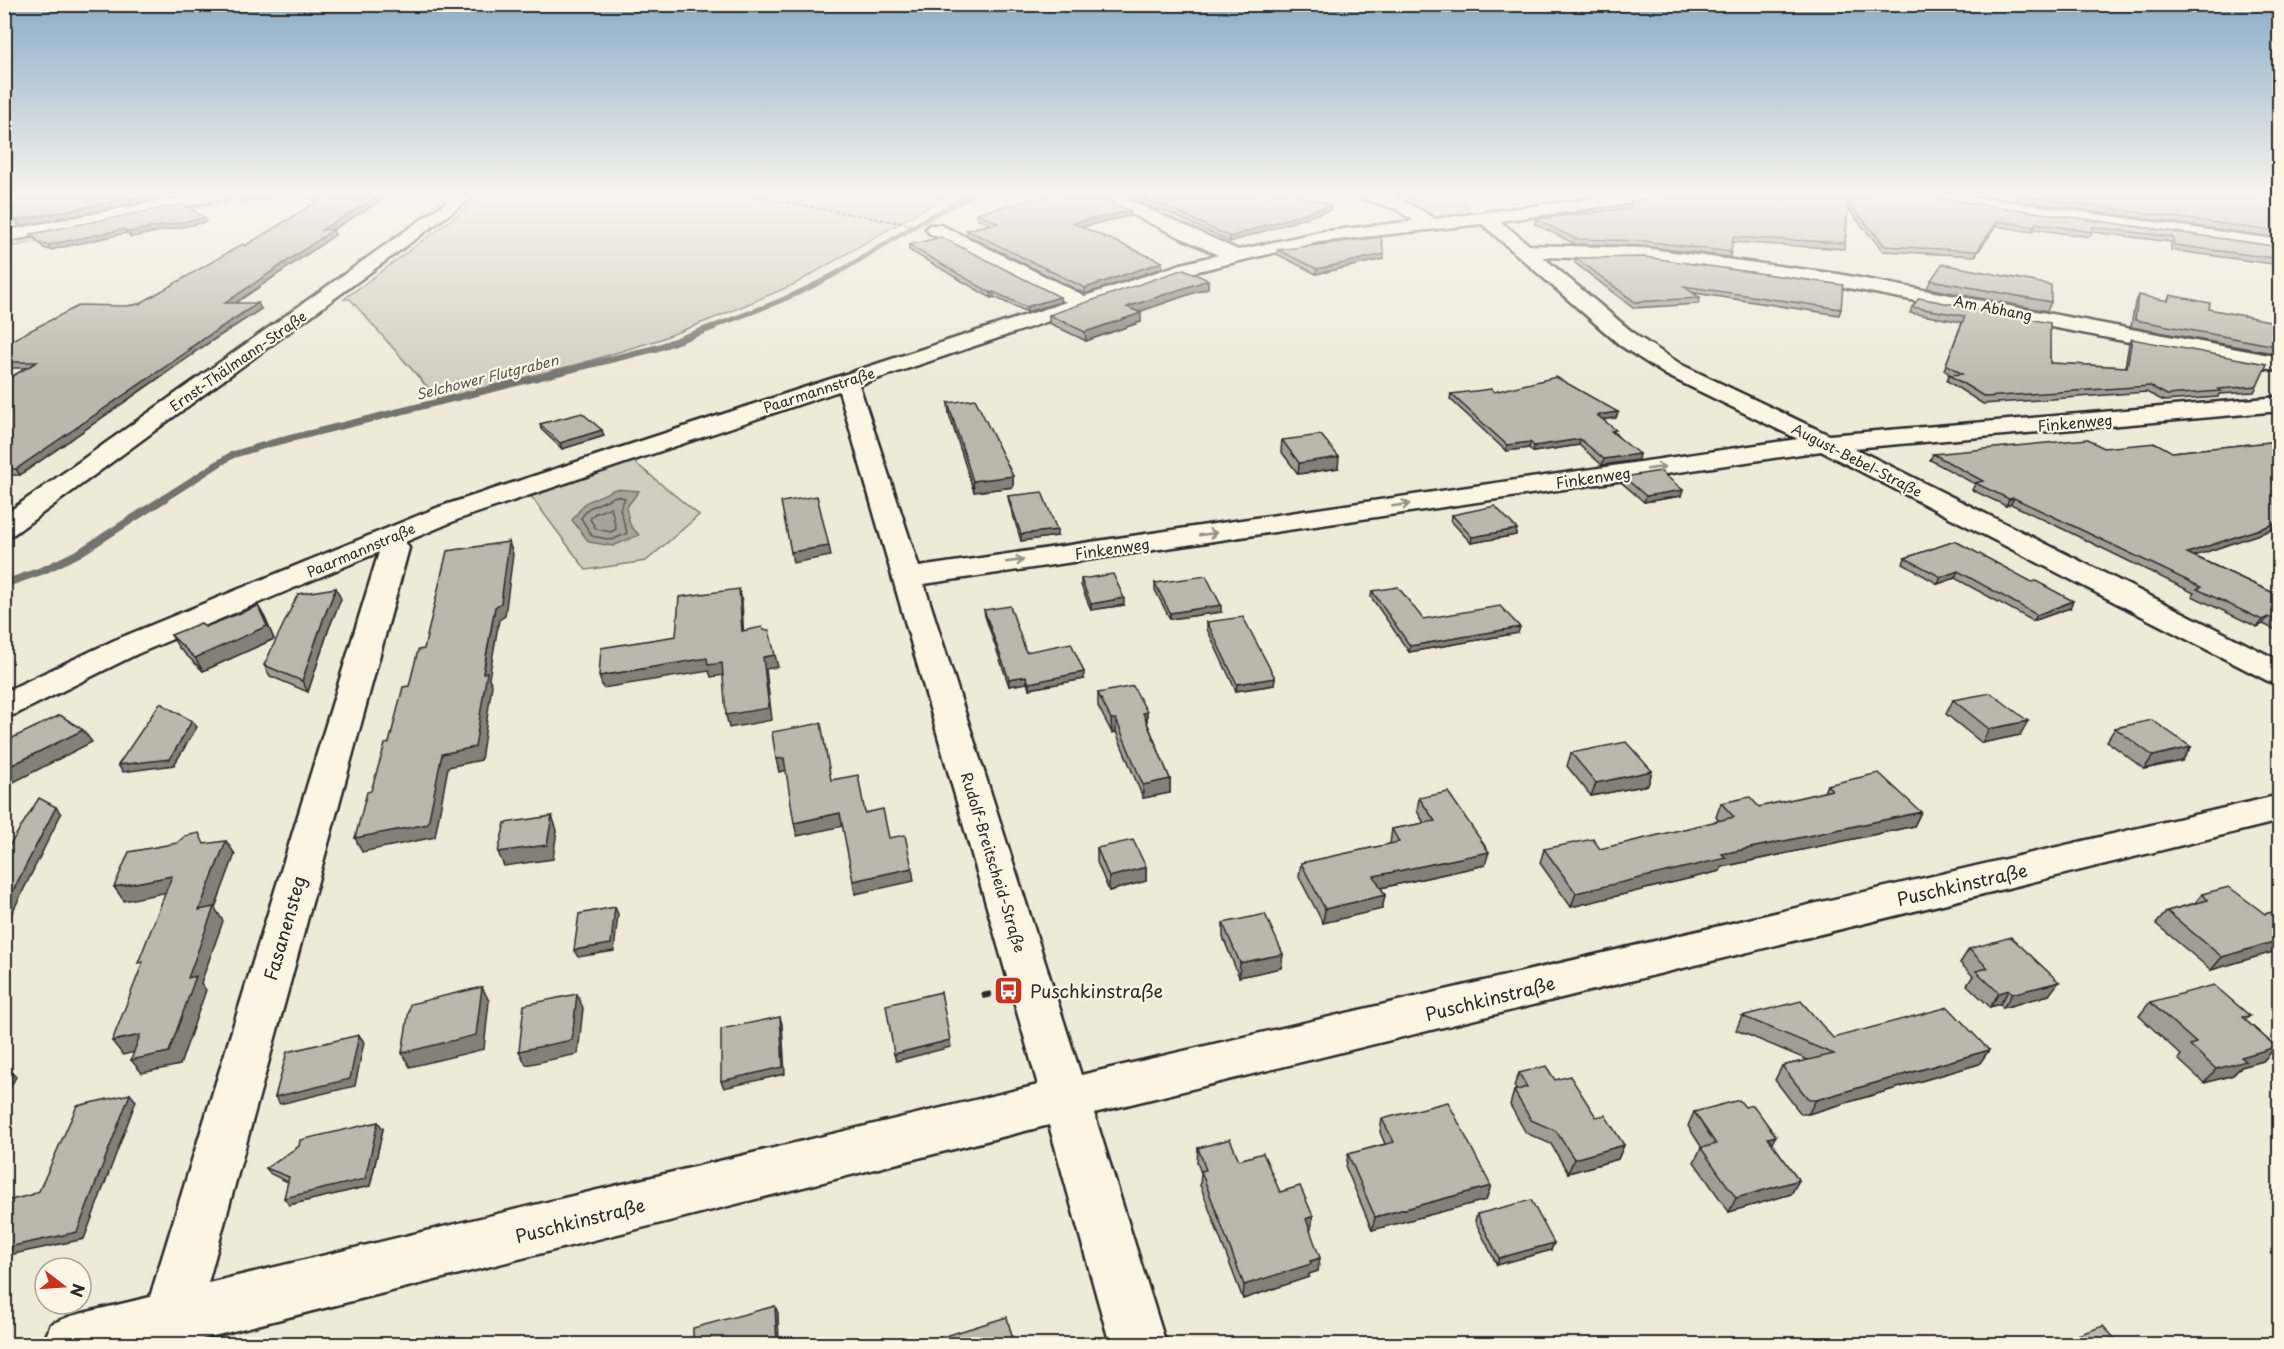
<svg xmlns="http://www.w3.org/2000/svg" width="2284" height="1349" font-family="'Playpen Sans',sans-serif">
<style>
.green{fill:#d2cdc0;stroke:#7e7c76;stroke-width:1.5}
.water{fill:#a6a399;stroke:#75736d;stroke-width:1.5}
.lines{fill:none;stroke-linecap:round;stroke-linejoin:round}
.shore{stroke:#5c5b57;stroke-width:1.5}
.stream-far2{stroke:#75736d;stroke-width:5}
.stream-far1{stroke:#75736d;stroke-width:7}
.stream{stroke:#75736d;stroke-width:8}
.minor-casing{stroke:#2b2b2b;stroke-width:5}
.path-far2{stroke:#2b2b2b;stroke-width:2;stroke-dasharray:4 2;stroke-linecap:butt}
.path-far1{stroke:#2b2b2b;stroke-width:4.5;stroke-dasharray:7 5;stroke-linecap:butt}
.path{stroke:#2b2b2b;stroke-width:6;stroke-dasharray:9 7;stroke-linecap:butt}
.minor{fill:#fcf5e5;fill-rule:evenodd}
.wall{fill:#a29d94;stroke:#2b2b2b;stroke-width:1.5}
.shaded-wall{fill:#848078;stroke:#2b2b2b;stroke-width:1.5}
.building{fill:#bcb7ac;stroke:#2b2b2b;stroke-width:1.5}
.oneway{stroke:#949088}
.labels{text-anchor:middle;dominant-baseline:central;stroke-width:4.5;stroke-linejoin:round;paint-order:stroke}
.far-street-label{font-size:14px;fill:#2b2b2b;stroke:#fcf5e5}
.far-water-label{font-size:14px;font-style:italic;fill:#565552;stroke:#fcf5e5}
.street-label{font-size:15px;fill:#2b2b2b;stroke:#fcf5e5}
.near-street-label{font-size:18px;fill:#2b2b2b;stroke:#fcf5e5}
.near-poi-label{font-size:18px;fill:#2b2b2b;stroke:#fcf5e5;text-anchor:start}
</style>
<rect width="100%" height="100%" fill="#efe9da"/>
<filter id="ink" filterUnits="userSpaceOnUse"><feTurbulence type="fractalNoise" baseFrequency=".0167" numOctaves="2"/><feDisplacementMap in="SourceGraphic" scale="12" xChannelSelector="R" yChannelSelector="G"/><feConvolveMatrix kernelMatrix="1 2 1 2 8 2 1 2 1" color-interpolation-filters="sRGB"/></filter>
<g filter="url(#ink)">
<g class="green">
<path d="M 237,193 L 306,193 L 203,207 L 5,248 L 5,239 Z"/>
<path d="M 487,193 L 958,193 L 935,202 L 795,284 L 722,315 L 658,340 L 579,364 L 440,399 L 437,398 L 350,299 L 344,299 Z"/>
<path d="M 1432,193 L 1457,193 L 1473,216 L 1438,221 L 1402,202 Z"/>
<path d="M 633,461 L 699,515 L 646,561 L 586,570 L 530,495 Z"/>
</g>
<path class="water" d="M 615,489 L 639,491 L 626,508 L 630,525 L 639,535 L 613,546 L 589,542 L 572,520 L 585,503 Z"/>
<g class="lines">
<g class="shore">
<path d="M 616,496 L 625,498 L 620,509 L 627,533 L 612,540 L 592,536 L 581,518 L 589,508 Z"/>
<path d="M 611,507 L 616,529 L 611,532 L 596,529 L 590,519 L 594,514 Z"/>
</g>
<path class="stream-far2" d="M 709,328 C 752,312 795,297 835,274 C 883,247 927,215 978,193"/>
<path class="stream-far1" d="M 163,499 L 232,455 L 272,443 L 657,348 L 713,327"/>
<path class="stream" d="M 4,584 L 44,570 L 79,553 L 165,498"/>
<defs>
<g id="minor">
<path d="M 202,193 L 235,193 L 227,198 L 4,242 L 4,231 Z"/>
<path d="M 459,193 L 478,193 L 14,534 L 4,536 L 4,515 Z"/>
<path d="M 1093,193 L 1114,193 L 1238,250 L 1319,232 L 1414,221 L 1396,209 L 1357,197 L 1355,193 C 1389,193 1406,200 1435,219 L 1632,193 L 1676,193 L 1674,197 L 1668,198 L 1500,221 L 1529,245 L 1643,248 L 1838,274 L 2280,357 L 2280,371 L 1838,286 L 1643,260 L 1543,257 L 1637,336 L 1682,365 L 1829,435 L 2280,397 L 2280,411 L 1854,448 L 2280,661 L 2280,684 L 2268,681 L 1821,451 L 924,584 L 1081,1075 L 2280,795 L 2280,821 L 1094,1113 L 1166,1344 L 1110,1344 L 1049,1125 L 182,1344 L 43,1344 L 51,1324 L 71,1316 L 150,1297 L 379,552 L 137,654 L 16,714 L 4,717 L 4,692 L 115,640 L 439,507 L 1066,302 L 929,233 L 926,229 L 929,225 L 941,225 L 1085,296 L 1181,264 L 1218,255 L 1095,197 ZM 1482,224 L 1621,346 L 1666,375 L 1798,439 L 919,567 L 859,385 L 1194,272 L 1319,242 ZM 839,391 L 1038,1085 L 208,1283 L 409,548 L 405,542 L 459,519 Z"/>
<path d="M 1906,193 L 1948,193 L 2280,240 L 2280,251 L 1914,198 L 1908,197 Z"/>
<path d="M 2248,193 L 2271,193 L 2280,196 L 2280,207 L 2250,197 Z"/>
</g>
</defs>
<use href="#minor" class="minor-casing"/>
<g class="path-far2">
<path d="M 733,193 L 912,225"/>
<path d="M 1469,193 L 1478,195"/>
</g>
<path class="path-far1" d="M 985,995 L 996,993"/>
<path class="path" d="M 982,996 L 992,994"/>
<use href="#minor" class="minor"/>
</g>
<g class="wall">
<path d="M 394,193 L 332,230 L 333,230 L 335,235 L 236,303 L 261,309 L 193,353 L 193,354 L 20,475 L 4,475 L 4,381 L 27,368 L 4,368 L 4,344 L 127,306 L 139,304 L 245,246 L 323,198 L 313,200 L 311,195 Z"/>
<path d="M 1119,193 L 1293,193 L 1330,205 L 1330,210 L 1230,242 L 1161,209 L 1157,210 Z"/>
<path d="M 1963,193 L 2251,193 L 2252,194 L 2280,203 L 2280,238 Z"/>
<path d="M 1079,194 L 1094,194 L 1130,216 L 1081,227 L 1162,262 L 1162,268 L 1085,294 L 967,235 L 967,230 L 991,224 L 978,219 L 977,213 Z"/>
<path d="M 15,195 L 170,197 L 20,226 L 4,213 L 4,198 Z"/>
<path d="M 1915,195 L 2280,247 L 2280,265 L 2171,250 L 2171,242 L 2092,232 L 2090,237 L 2034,229 L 2032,232 L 1996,226 L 1975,256 L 1883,251 L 1848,209 L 1845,243 L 1844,249 L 1732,242 L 1730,257 L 1643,246 L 1575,244 L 1535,224 L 1536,219 L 1630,208 L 1631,201 Z"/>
<path d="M 204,218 L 206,222 L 131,237 L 126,233 L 50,250 L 44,248 L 34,238 L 31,234 Z"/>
<path d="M 909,245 L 1060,302 L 1027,312 L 994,297 L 991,298 L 909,250 Z"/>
<path d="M 1278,250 L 1384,254 L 1383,259 L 1316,274 L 1277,254 Z"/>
<path d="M 1576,258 L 1841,309 L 1839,315 L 1694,293 L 1700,298 L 1698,304 L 1633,308 L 1575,263 Z"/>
<path d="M 1208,280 L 1208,288 L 1138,312 L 1141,322 L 1086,341 L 1049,323 L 1049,315 Z"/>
<path d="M 1931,280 L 2051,302 L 2047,311 L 1927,288 Z"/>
<path d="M 2138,295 L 2167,301 L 2170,295 L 2209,309 L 2276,346 L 2272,353 L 2131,327 L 2135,302 Z"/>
<path d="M 1912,307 L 2050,323 L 2050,363 L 2125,367 L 2129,344 L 2132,339 L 2257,386 L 2254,392 L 2219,394 L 2218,397 L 2164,401 L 2146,392 L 1983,404 L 1947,381 L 1949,375 L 1951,375 L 1944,370 L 1962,322 L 1910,313 Z"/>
<path d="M 1494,392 L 1616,418 L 1603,419 L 1638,460 L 1602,465 L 1579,445 L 1533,452 L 1529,448 L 1506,451 L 1450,399 L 1451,394 Z"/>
<path d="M 948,403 L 1013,476 L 1013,487 L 974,492 L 949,414 Z"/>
<path d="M 540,424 L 604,436 L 562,449 L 541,429 Z"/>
<path d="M 1282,440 L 1338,468 L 1298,474 L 1281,451 Z"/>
<path d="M 2280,441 L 2280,527 L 2194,556 L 2280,596 L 2280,632 L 2263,624 L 2257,627 L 2192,596 L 2194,593 L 2065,530 L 2011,504 L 2006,506 L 1972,490 L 1975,484 L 1930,460 L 1933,454 L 2103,448 L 2172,452 Z"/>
<path d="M 1624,477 L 1681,496 L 1644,502 L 1622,483 Z"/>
<path d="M 1008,496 L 1057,536 L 1021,541 L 1009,502 Z"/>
<path d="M 1452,515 L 1516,535 L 1471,543 L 1451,521 Z"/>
<path d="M 1955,541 L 2070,608 L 2033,621 L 1955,578 L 1938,584 L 1903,564 L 1905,558 Z"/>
<path d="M 1081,579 L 1124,605 L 1091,610 L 1081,585 Z"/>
<path d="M 1155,583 L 1221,612 L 1170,619 L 1155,590 Z"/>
<path d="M 1372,591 L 1423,619 L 1518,633 L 1409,652 L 1371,597 Z"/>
<path d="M 341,599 L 329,628 L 308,692 L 270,676 L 264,665 Z"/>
<path d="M 258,606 L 265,618 L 274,639 L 203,671 L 179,648 L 171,635 L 205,627 Z"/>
<path d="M 984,610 L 1026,652 L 1084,679 L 1029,689 L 1027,683 L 1009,686 L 985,616 Z"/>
<path d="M 1207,622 L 1275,678 L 1274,685 L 1236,691 L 1207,629 Z"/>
<path d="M 1098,693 L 1147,712 L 1147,722 L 1170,779 L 1170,793 L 1143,798 L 1116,732 L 1112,733 L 1098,706 Z"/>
<path d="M 1953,700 L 2020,735 L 1982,743 L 1946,714 Z"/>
<path d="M 2115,728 L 2191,747 L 2182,761 L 2144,769 L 2107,741 Z"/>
<path d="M 1571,753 L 1652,771 L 1648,785 L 1591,796 L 1567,766 Z"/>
<path d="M 1827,785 L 1921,812 L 1914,826 L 1722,867 L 1720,871 L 1571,907 L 1540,863 L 1544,849 L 1600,849 L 1719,821 L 1716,817 L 1721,803 L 1759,807 L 1824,792 Z"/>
<path d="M 1419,798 L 1485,865 L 1381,888 L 1385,895 L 1382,909 L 1323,923 L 1299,877 L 1301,863 L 1390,844 L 1392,829 L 1424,823 L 1417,811 Z"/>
<path d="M 1097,848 L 1146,867 L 1146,881 L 1109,891 L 1097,862 Z"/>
<path d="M 2202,894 L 2265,914 L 2280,910 L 2280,950 L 2211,970 L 2156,924 L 2167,911 L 2195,903 Z"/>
<path d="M 1223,923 L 1283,954 L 1281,968 L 1239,977 L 1223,937 Z"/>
<path d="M 1969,949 L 2049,995 L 2003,1008 L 2000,1004 L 1990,1007 L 1967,985 L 1973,976 L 1960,963 Z"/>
<path d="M 2150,1002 L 2250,1016 L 2245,1020 L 2276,1047 L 2263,1061 L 2241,1067 L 2233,1075 L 2204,1083 L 2178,1059 L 2181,1055 L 2139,1016 Z"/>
<path d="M 1742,1016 L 1833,1038 L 1989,1050 L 1979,1064 L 1808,1114 L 1801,1114 L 1775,1080 L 1782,1066 L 1808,1060 L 1736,1030 Z"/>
<path d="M 1519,1073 L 1555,1080 L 1596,1117 L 1624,1145 L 1618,1159 L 1568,1173 L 1551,1144 L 1526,1133 L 1510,1105 L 1514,1091 L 1516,1090 L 1514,1086 Z"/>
<path d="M 1694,1112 L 1772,1143 L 1799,1180 L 1791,1194 L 1729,1212 L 1694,1162 L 1701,1148 L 1702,1148 L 1688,1126 Z"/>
<path d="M 1382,1119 L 1486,1200 L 1372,1230 L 1346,1168 L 1348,1154 L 1385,1144 L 1380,1132 Z"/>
<path d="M 383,1129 L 370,1186 L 289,1205 L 288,1182 L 271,1174 L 266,1168 Z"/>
<path d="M 1198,1148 L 1239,1160 L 1280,1192 L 1313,1216 L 1311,1229 L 1310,1230 L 1318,1271 L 1309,1274 L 1309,1277 L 1243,1299 L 1200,1185 L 1201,1173 L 1197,1162 Z"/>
<path d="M 1477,1214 L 1554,1243 L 1551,1250 L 1497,1265 L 1475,1221 Z"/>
</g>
<g class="shaded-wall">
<path d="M 160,193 L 168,193 L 170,197 L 20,226 L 17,220 Z"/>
<path d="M 322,193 L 337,193 L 338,195 L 313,200 L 311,195 Z"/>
<path d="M 384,193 L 394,193 L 323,235 L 321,230 Z"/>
<path d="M 1161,204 L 1161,209 L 1157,210 L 1157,205 Z"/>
<path d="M 1330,205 L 1330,210 L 1230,242 L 1230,237 Z"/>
<path d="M 1130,211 L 1130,216 L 1074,228 L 1073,223 Z"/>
<path d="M 204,218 L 206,222 L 131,237 L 129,232 Z"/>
<path d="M 1998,221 L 1996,226 L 1975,256 L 1977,251 Z"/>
<path d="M 124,229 L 126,233 L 50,250 L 48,245 Z"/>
<path d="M 333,230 L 335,235 L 228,308 L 225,303 Z"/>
<path d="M 1384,254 L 1383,259 L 1316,274 L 1317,269 Z"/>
<path d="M 1162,262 L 1162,268 L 1085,294 L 1085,288 Z"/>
<path d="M 1208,280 L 1208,288 L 1127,316 L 1127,307 Z"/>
<path d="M 994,292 L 994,297 L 991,298 L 991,293 Z"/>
<path d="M 1060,297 L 1060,302 L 1027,312 L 1026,307 Z"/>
<path d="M 258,303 L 261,309 L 193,353 L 193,354 L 20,475 L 16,469 L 188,349 Z"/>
<path d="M 1141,313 L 1141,322 L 1086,341 L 1085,332 Z"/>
<path d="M 1618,412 L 1616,418 L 1596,420 L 1597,415 Z"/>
<path d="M 602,430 L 604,436 L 562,449 L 560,443 Z"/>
<path d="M 1580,439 L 1579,445 L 1533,452 L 1534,446 Z"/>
<path d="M 1530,442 L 1529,448 L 1506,451 L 1507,445 Z"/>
<path d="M 1639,454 L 1638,460 L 1602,465 L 1604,459 Z"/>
<path d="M 1339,457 L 1338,468 L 1298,474 L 1299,463 Z"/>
<path d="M 1013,476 L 1013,487 L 974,492 L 973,481 Z"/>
<path d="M 1683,490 L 1681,496 L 1644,502 L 1646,496 Z"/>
<path d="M 2014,498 L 2011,504 L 2006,506 L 2009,499 Z"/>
<path d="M 2280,522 L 2280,527 L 2183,560 L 2187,553 Z"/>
<path d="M 1517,529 L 1516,535 L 1471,543 L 1472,537 Z"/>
<path d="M 1057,530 L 1057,536 L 1021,541 L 1021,534 Z"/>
<path d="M 509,542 L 513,554 L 505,616 L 499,620 L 489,678 L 492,685 L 481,760 L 448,767 L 435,837 L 362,852 L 355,838 L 442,754 L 483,673 L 495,607 Z"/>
<path d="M 829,546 L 831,556 L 793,563 L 791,552 Z"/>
<path d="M 1958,571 L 1955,578 L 1938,584 L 1941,577 Z"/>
<path d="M 336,588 L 341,599 L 329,628 L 308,692 L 302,681 L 324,617 Z"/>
<path d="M 739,589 L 742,600 L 744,643 L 742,631 Z"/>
<path d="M 1124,598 L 1124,605 L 1091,610 L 1091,604 Z"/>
<path d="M 2073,601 L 2070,608 L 2033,621 L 2037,615 Z"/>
<path d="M 1221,605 L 1221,612 L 1170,619 L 1170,613 Z"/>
<path d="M 258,606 L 265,618 L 274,639 L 203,671 L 195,658 Z"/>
<path d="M 2268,617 L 2263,624 L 2257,627 L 2262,620 Z"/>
<path d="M 1520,627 L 1518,633 L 1409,652 L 1410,646 Z"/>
<path d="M 775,655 L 778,667 L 766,669 L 772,720 L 729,728 L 726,715 L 763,657 Z"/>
<path d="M 707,658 L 722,663 L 725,675 L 711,677 L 709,671 L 603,688 L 599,676 Z"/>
<path d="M 1084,672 L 1084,679 L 1029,689 L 1029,683 Z"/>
<path d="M 1026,676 L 1027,683 L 1009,686 L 1009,679 Z"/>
<path d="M 1275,678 L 1274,685 L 1236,691 L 1237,684 Z"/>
<path d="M 1147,712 L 1147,726 L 1143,713 Z"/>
<path d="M 1111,719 L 1116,719 L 1116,732 L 1112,733 Z"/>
<path d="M 192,721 L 197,727 L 174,765 L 123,772 L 118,765 Z"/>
<path d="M 2028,721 L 2020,735 L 1982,743 L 1989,729 Z"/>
<path d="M 83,730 L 92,742 L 4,787 L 4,769 Z"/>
<path d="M 2191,747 L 2182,761 L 2144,769 L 2153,756 Z"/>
<path d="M 784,758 L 787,770 L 779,772 L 776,759 Z"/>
<path d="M 1652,771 L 1648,785 L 1591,796 L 1596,783 Z"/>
<path d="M 1170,779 L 1170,793 L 1143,798 L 1143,785 Z"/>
<path d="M 56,807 L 61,814 L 5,927 L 4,908 Z"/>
<path d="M 1921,812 L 1914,826 L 1722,867 L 1720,871 L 1571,907 L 1576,893 L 1722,854 Z"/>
<path d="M 840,813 L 843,826 L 797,836 L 794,823 Z"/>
<path d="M 552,816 L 557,830 L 553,859 L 504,866 L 498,852 Z"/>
<path d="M 226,841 L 235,854 L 215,908 L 223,921 L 201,983 L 206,990 L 180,1065 L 142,1073 L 131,1060 L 188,978 L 199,910 Z"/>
<path d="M 1489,852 L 1485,865 L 1371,890 L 1374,876 Z"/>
<path d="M 1146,867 L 1146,881 L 1109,891 L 1109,877 Z"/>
<path d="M 912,868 L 914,881 L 855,894 L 853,881 Z"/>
<path d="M 172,876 L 182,889 L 124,901 L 114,887 Z"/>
<path d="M 1385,895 L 1382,909 L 1323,923 L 1325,909 Z"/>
<path d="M 615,907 L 618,914 L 614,951 L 578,957 L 574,950 Z"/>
<path d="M 2280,940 L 2280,950 L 2211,970 L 2222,957 Z"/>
<path d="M 1283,954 L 1281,968 L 1239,977 L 1240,963 Z"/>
<path d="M 2059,982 L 2049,995 L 2003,1008 L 2012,994 Z"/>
<path d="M 482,987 L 489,1001 L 484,1049 L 410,1067 L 402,1053 Z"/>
<path d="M 2009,990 L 2000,1004 L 1990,1007 L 1999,993 Z"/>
<path d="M 577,994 L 583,1008 L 578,1054 L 526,1065 L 519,1051 Z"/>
<path d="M 780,1017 L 782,1024 L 785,1074 L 724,1088 L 721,1081 Z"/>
<path d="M 140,1035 L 151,1048 L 123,1055 L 112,1041 Z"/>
<path d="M 359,1035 L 364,1042 L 355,1086 L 280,1104 L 275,1097 Z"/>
<path d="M 950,1040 L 951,1047 L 896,1061 L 894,1054 Z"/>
<path d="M 2276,1047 L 2263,1061 L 2241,1067 L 2233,1075 L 2204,1083 L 2216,1069 L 2241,1057 Z"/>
<path d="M 1989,1050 L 1979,1064 L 1808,1114 L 1816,1100 Z"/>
<path d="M 4,1065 L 16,1077 L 4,1099 Z"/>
<path d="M 130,1094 L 136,1101 L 84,1239 L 4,1256 L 4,1248 Z"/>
<path d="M 378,1122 L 383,1129 L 370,1186 L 289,1205 L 284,1198 Z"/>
<path d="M 1776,1136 L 1768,1150 L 1768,1138 Z"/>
<path d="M 1624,1145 L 1618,1159 L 1568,1173 L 1574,1159 Z"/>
<path d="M 1799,1180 L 1791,1194 L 1729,1212 L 1736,1198 Z"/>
<path d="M 1491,1186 L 1486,1200 L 1372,1230 L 1375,1217 Z"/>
<path d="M 1313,1216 L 1311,1229 L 1304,1232 L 1306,1219 Z"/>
<path d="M 1554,1243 L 1551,1250 L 1497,1265 L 1499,1258 Z"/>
<path d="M 1320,1258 L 1318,1271 L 1309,1274 L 1309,1277 L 1243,1299 L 1244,1285 Z"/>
<path d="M 775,1306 L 778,1313 L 779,1344 L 777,1344 Z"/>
</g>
<g class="building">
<path d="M 14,193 L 160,193 L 17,220 L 4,210 L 4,198 L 15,195 Z"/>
<path d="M 310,193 L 322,193 L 311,195 Z"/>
<path d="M 331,193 L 384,193 L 321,230 L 333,230 L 225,303 L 258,303 L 188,349 L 191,349 L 16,469 L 4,469 L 4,381 L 37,362 L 4,362 L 4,344 L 80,305 L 127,306 L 139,304 L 243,244 L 245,246 Z"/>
<path d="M 1060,193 L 1093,193 L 1130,211 L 1073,223 L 1162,262 L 1085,288 L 967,230 L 998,223 L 977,213 Z"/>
<path d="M 1130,193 L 1293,193 L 1330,205 L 1230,237 L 1161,204 L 1157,205 Z"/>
<path d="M 1677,193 L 1908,193 L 1915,195 L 2280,247 L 2280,259 L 2174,245 L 2173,237 L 2092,227 L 2092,232 L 2035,223 L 2035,227 L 1998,221 L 1977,251 L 1885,246 L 1848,202 L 1845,243 L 1733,237 L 1731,252 L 1644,241 L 1576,239 L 1536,219 L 1631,208 L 1631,201 Z"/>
<path d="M 2000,193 L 2251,193 L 2252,194 L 2280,203 L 2280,232 Z"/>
<path d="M 184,204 L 204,218 L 129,232 L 124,229 L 48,245 L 41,244 L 31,234 Z"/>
<path d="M 941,237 L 1060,297 L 1026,307 L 994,292 L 991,293 L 909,245 Z"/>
<path d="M 1381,237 L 1384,254 L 1317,269 L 1278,250 Z"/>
<path d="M 1644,257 L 1843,285 L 1841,309 L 1683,286 L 1700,298 L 1635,302 L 1576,258 Z"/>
<path d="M 1942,264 L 2051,285 L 2051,302 L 1931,280 Z"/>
<path d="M 1184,269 L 1208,280 L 1127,307 L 1141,313 L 1085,332 L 1049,315 Z"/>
<path d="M 2138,295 L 2168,301 L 2170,295 L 2210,303 L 2209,309 L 2280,323 L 2280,338 L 2276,346 L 2135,320 Z"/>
<path d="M 1919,298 L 2050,323 L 2050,363 L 2127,367 L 2132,339 L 2267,364 L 2257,386 L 2218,389 L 2221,391 L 2167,395 L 2150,386 L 1985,397 L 1949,375 L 1962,374 L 1946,364 L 1965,316 L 1912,307 Z"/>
<path d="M 1556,377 L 1618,412 L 1597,415 L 1616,430 L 1611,431 L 1639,454 L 1604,459 L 1580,439 L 1534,446 L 1530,442 L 1507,445 L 1451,394 L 1491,389 L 1494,392 Z"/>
<path d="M 975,399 L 1013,476 L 973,481 L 948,403 Z"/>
<path d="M 582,413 L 602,430 L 560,443 L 540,424 Z"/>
<path d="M 1321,435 L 1339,457 L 1299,463 L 1282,440 Z"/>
<path d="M 2088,439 L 2103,448 L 2156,443 L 2172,452 L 2280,441 L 2280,522 L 2187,553 L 2280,596 L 2280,623 L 2268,617 L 2262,620 L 2197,589 L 2201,587 L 2069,524 L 2014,498 L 2009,499 L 1975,483 L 1983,481 L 1933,454 Z"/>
<path d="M 1660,471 L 1683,490 L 1646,496 L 1624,477 Z"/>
<path d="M 1042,492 L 1057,530 L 1021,534 L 1008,496 Z"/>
<path d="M 817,496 L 829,546 L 791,552 L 781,502 Z"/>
<path d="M 1495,506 L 1517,529 L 1472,537 L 1452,515 Z"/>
<path d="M 1955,541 L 2032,582 L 2036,581 L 2073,601 L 2037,615 L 1958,571 L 1941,577 L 1905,558 Z"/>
<path d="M 509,542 L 501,603 L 495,607 L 483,673 L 487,672 L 475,747 L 442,754 L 428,824 L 355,838 L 367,792 L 371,791 L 385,744 L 389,743 L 403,687 L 409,686 L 418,650 L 424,649 L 447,551 Z"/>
<path d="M 1113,574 L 1124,598 L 1091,604 L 1081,579 Z"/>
<path d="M 1206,576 L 1221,605 L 1170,613 L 1155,583 Z"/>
<path d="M 1398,587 L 1423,619 L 1500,606 L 1520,627 L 1410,646 L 1372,591 Z"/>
<path d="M 336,588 L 324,617 L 302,681 L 264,665 L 298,594 Z"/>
<path d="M 739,589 L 742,631 L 762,627 L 763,630 L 769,630 L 775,655 L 763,657 L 769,708 L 726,715 L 722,663 L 708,665 L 707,658 L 599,676 L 601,648 L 676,636 L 679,597 Z"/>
<path d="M 258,606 L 267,626 L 195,658 L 171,635 L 201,623 L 205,627 Z"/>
<path d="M 1010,606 L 1026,652 L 1071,643 L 1084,672 L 1029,683 L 1026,676 L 1009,679 L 984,610 Z"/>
<path d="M 1243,617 L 1275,678 L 1237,684 L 1207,622 Z"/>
<path d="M 1133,686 L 1147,712 L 1143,713 L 1170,779 L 1143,785 L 1116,719 L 1111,719 L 1098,693 Z"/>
<path d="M 1991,693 L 2028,721 L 1989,729 L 1953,700 Z"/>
<path d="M 160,703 L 192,721 L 170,759 L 118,765 Z"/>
<path d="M 60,715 L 83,730 L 4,769 L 4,742 Z"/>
<path d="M 2152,720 L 2191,747 L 2153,756 L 2115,728 Z"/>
<path d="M 821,723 L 831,780 L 858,775 L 865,813 L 883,809 L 889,838 L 905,835 L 912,868 L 853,881 L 840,813 L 794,823 L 784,758 L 776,759 L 772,732 Z"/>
<path d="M 1626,742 L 1652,771 L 1596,783 L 1571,753 Z"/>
<path d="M 1879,773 L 1921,812 L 1722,854 L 1726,858 L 1576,893 L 1544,849 L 1593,839 L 1600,849 L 1734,817 L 1721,803 L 1750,797 L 1759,807 L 1832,790 L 1827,785 Z"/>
<path d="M 1448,792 L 1489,852 L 1374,876 L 1385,895 L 1325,909 L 1301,863 L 1399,842 L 1392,829 L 1435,821 L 1419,798 Z"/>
<path d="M 39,798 L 56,807 L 4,908 L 4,854 Z"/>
<path d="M 552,816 L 547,845 L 498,852 L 505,823 Z"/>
<path d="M 199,833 L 204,844 L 226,841 L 199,910 L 214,907 L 188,978 L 196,976 L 169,1052 L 131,1060 L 140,1035 L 112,1041 L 143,962 L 138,963 L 172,876 L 114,887 L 129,852 L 177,843 L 185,836 Z"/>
<path d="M 1133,840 L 1146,867 L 1109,877 L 1097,848 Z"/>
<path d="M 2229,887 L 2265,914 L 2280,910 L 2280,940 L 2222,957 L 2167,911 L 2208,900 L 2202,894 Z"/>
<path d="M 615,907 L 611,944 L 574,950 L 579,914 Z"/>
<path d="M 1265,914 L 1283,954 L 1240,963 L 1223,923 Z"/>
<path d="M 2011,937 L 2059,982 L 2012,994 L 2009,990 L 1999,993 L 1976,971 L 1988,968 L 1969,949 Z"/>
<path d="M 2214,985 L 2250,1016 L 2242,1017 L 2276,1047 L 2241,1057 L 2246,1061 L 2216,1069 L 2190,1045 L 2196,1043 L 2150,1002 Z"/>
<path d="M 482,987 L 476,1035 L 402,1053 L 410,1004 Z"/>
<path d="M 941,992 L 950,1040 L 894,1054 L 886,1005 Z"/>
<path d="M 577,994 L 572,1040 L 519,1051 L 524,1005 Z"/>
<path d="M 1801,1001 L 1833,1038 L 1948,1007 L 1989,1050 L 1816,1100 L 1809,1100 L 1782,1066 L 1834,1054 L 1742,1016 Z"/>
<path d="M 780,1017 L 783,1067 L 721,1081 L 721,1029 Z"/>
<path d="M 359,1035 L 350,1079 L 275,1097 L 287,1052 Z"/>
<path d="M 1546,1066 L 1555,1080 L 1570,1076 L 1596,1117 L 1605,1115 L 1624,1145 L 1574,1159 L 1556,1131 L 1531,1120 L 1514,1091 L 1527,1087 L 1519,1073 Z"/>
<path d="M 130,1094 L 77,1232 L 4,1248 L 4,1210 L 10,1200 L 31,1195 L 39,1191 L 77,1106 Z"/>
<path d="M 1739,1100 L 1745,1107 L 1753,1105 L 1776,1136 L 1768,1138 L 1799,1180 L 1736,1198 L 1701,1148 L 1716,1144 L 1694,1112 Z"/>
<path d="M 1448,1102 L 1491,1186 L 1375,1217 L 1348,1154 L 1394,1142 L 1382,1119 Z"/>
<path d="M 378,1122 L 365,1179 L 284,1198 L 289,1177 L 266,1168 L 299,1146 L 300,1140 Z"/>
<path d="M 1230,1139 L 1239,1160 L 1263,1153 L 1280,1192 L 1300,1186 L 1313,1216 L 1306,1219 L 1320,1258 L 1310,1261 L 1311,1264 L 1244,1285 L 1201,1171 L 1206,1170 L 1198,1148 Z"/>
<path d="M 1531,1200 L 1554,1243 L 1499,1258 L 1477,1214 Z"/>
<path d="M 775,1306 L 777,1344 L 693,1344 L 693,1328 Z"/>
<path d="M 1007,1317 L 1014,1344 L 920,1344 Z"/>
<path d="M 2103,1326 L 2120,1344 L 2052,1344 Z"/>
</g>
<defs><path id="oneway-shaft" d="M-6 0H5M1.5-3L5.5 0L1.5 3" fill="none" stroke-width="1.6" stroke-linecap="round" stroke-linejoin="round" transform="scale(1.5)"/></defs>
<g class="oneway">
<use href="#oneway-shaft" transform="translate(1656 468) rotate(-8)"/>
<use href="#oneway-shaft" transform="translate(1401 505) rotate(-8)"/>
<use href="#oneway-shaft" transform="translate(1208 534) rotate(-8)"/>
<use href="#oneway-shaft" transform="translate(1015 561) rotate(-8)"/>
</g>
</g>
<linearGradient id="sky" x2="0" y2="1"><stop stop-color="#8dadc8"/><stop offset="0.51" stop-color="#f8f5ee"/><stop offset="1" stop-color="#f8f5ee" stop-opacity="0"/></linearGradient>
<rect width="2284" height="382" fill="url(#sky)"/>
<defs>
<symbol id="bus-square" viewBox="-11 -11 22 22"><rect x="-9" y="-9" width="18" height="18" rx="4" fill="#c8321e" stroke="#fcf5e5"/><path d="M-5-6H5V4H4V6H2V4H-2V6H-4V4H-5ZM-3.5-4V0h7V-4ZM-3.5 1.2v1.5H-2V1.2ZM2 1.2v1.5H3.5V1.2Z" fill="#fff"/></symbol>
</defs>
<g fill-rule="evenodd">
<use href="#bus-square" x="992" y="974" width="33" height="33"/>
</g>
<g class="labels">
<g class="far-street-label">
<text transform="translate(1993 308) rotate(11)">Am Abhang</text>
<text transform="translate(238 361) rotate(-35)">Ernst-Thälmann-Straße</text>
<text transform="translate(819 390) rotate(-18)">Paarmannstraße</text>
<text transform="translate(1857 460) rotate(27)">August-Bebel-Straße</text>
<text transform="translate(361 550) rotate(-23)">Paarmannstraße</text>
</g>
<g class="far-water-label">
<text transform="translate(487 377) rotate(-14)">Selchower Flutgraben</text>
</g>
<g class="street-label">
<text transform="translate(2075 422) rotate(-5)">Finkenweg</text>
<text transform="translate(1593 477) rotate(-8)">Finkenweg</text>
<text transform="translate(1112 548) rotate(-8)">Finkenweg</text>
<text transform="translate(994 862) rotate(73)">Rudolf-Breitscheid-Straße</text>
</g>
<g class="near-street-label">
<text transform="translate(1962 884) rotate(-13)">Puschkinstraße</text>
<text transform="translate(284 928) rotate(-74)">Fasanensteg</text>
<text transform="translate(1490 998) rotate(-14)">Puschkinstraße</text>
<text transform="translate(580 1220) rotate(-14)">Puschkinstraße</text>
</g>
<g class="near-poi-label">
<text x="1030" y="990">Puschkinstraße</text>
</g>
</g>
<rect width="2284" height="1349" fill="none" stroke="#fcf5e5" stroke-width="24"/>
<rect x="12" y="12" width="2260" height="1325" fill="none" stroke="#2b2b2b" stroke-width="2" filter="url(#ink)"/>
<g transform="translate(63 1286) rotate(107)"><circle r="28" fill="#fcf5e5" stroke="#a8a49b" stroke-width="1.5"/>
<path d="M0-4.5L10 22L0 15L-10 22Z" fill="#c8321e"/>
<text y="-9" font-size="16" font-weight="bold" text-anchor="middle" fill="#2b2b2b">N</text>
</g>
</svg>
